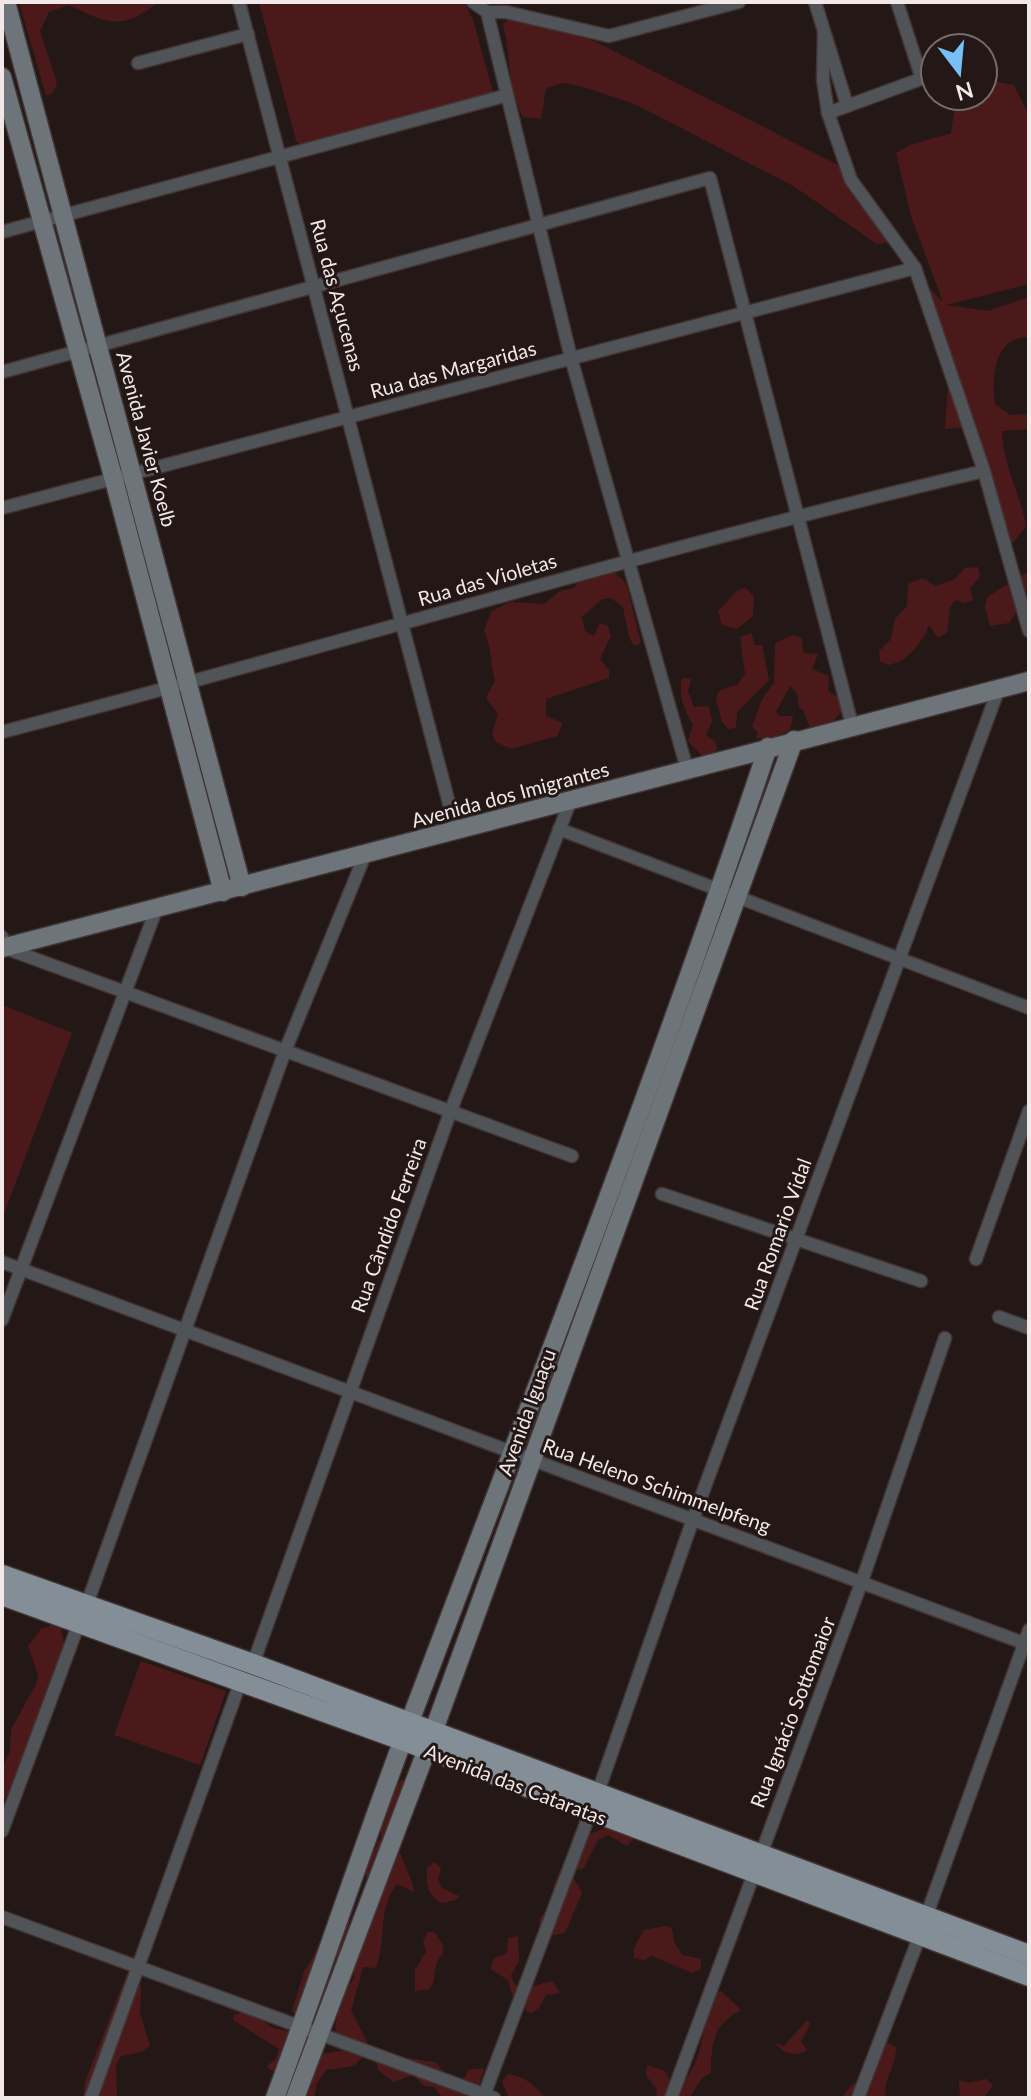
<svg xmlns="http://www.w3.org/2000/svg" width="1031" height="2100" font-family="Lato,sans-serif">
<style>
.green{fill:#4c191b}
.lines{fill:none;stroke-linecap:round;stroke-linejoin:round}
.street-casing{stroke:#413534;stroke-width:15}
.secondary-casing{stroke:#413534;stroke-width:21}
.primary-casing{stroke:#413534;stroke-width:23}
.street{stroke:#505458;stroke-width:12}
.secondary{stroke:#6d757b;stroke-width:18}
.primary{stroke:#848e96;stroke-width:20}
.labels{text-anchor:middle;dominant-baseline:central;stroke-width:6;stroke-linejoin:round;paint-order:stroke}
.street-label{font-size:20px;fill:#f1e8e7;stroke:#241817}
</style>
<rect width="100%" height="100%" fill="#241817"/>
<g class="green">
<path d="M 19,2 L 158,2 C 122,31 108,24 69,5 L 49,12 L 40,31 L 57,83 L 53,93 L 46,96 Z"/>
<path d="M 259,2 L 464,2 L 473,20 L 493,92 L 301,145 L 296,140 Z"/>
<path d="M 512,17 L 594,41 L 842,167 L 885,230 L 887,242 L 877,244 L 795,187 L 637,105 L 584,87 L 564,83 L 546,88 L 541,119 L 523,117 C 507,86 511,56 503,24 Z"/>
<path d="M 992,81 L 1014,85 L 1029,116 L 1029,284 L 946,305 L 988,311 L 1029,297 L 1029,337 C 994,336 991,379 995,404 L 1010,415 L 1029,414 L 1029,429 L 1002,431 C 1003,465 1020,493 1026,526 L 1013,543 L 996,532 L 989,513 L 989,492 L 982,471 L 970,454 L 969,435 L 975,416 L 966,427 L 945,429 L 949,370 L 936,333 L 938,315 L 913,286 L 931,290 L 943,302 L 911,216 L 896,153 L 910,145 L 951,133 L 956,98 L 983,96 L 983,87 Z"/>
<path d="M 978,567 L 980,576 L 970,589 L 973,600 L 964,603 L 955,600 L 950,607 L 947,633 L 938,638 L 929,625 C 922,642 909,661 889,665 L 880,661 L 879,651 L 891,639 L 895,619 L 907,606 L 908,584 L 922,578 L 936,586 L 955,579 L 965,568 Z"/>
<path d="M 1029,571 C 1029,591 1021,607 1009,623 L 990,626 L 985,606 L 987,597 Z"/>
<path d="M 614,572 L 626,583 L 641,643 L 634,646 L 629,637 L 623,607 L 611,598 L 602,599 L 582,617 L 585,631 L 594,636 L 600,623 L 608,626 L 611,636 L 600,659 L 609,670 L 609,678 L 546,699 L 546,716 L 563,723 L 557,736 L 511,749 L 496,742 L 492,734 L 498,714 L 486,698 L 495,681 C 490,661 492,649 484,630 L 491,612 L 509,602 L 544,604 L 560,591 L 574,588 L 580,580 Z"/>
<path d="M 745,588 L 754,596 L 753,616 L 737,629 L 722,625 L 718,611 L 738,590 Z"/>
<path d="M 751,633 L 755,645 L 762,645 L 769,680 L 737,712 L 736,728 L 728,729 L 722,722 L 716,698 L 719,691 L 738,684 L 745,674 L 740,637 Z"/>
<path d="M 793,635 L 802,639 L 803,653 L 818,654 L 812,669 L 829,676 L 828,691 L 840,698 L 842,711 L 829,726 L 810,729 L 803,710 L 799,708 L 797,693 L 790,686 L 776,712 L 779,716 L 793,716 L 790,730 L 771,738 L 756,738 L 758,733 L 752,726 L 762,699 L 774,683 L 775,643 Z"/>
<path d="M 682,678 L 691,679 L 688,691 L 694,707 L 709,706 L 712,721 L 706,735 L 716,742 L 717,750 L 705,759 L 688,741 L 693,724 C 684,709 678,696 682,678 Z"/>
<path d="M 2,1005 L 72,1033 L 3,1216 L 2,1216 Z"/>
<path d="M 60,1622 L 65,1649 L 16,1780 L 2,1803 L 2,1769 L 10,1751 L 11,1730 L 36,1684 L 38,1675 L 28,1646 L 41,1629 Z"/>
<path d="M 141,1661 L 226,1691 L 200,1765 L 114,1735 Z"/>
<path d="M 385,1767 L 394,1771 L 390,1790 L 403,1779 L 407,1788 L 417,1788 C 419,1807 398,1823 399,1843 C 399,1859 413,1877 414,1892 L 397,1884 C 377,1908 387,1938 376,1968 L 363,1967 L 351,2011 L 367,2041 C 361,2070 352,2066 326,2070 L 317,2083 L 314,2098 L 284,2098 L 287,2060 L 279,2058 L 274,2071 L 270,2070 L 267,2066 L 276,2059 L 279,2049 L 233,2020 L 234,2015 L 250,2011 L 273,2028 L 306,2035 L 311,2045 L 296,2075 L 299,2084 L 310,2074 L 316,2055 L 346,2050 L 347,2040 L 336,2034 C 333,2023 345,1988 355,1977 C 349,1955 358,1924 367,1903 L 380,1907 L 379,1892 L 384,1885 L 380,1877 L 392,1832 C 376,1845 385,1865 369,1879 L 362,1873 L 381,1838 L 381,1818 L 370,1826 L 370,1836 L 360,1862 L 347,1936 L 338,1956 L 324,1970 L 305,2014 L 297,2019 L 292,2010 L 304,1972 L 335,1919 L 346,1909 L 343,1895 L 357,1869 L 363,1844 L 359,1835 Z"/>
<path d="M 607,1823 L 637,1835 L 627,1846 L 608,1835 L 598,1840 L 583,1869 L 574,1870 L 572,1875 L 582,1893 L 565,1933 L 549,1936 L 541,1929 L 539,1920 L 556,1896 L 553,1886 L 566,1861 L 587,1835 L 605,1828 Z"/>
<path d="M 435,1862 L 441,1869 L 438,1879 L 442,1888 L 459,1896 L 456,1900 L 442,1903 C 427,1897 426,1882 427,1868 Z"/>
<path d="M 666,1926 L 672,1928 L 674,1942 L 682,1955 L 701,1959 L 701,1969 L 692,1973 L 652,1956 L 644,1960 L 634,1958 L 634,1948 L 644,1930 Z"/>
<path d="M 428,1932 L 434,1932 C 452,1955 439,1950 435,1970 C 433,1979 436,1981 429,1989 L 415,1991 L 415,1970 L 426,1952 L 423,1941 Z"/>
<path d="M 518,1936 L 519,1961 L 511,1975 L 514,1984 L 522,1989 L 552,1981 L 560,1993 L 546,1995 L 539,2008 L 531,2013 L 526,2011 L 525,2001 L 512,1995 L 508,1980 L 491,1969 L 493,1959 L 507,1953 L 508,1938 Z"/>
<path d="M 127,1973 L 141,1986 L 140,2013 L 150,2046 L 141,2052 L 121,2056 L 116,2064 L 117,2098 L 83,2098 L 85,2082 Z"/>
<path d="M 721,1991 L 741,2010 C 713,2025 711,2043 711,2073 L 703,2077 L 689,2098 L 656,2098 L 657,2090 L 646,2075 L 647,2065 L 665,2071 L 670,2081 L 679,2084 C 705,2067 701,2021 713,1994 Z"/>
<path d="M 807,2020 L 810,2024 L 801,2042 L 807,2050 C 797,2058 782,2053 775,2043 L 784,2046 Z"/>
<path d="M 888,2043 L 896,2047 C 897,2065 882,2080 886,2098 L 841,2098 L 853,2084 L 862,2083 L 880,2048 Z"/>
<path d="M 386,2055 L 434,2062 C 446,2071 447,2083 464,2079 L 468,2070 L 484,2068 L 475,2098 L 442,2098 L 434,2087 L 424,2086 L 413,2075 L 394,2082 L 378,2070 L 376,2060 Z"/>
<path d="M 508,2074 C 525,2076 535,2086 546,2098 L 509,2098 L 502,2081 Z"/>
<path d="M 986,2079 L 993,2085 L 984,2098 L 960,2098 L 959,2080 L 968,2083 Z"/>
</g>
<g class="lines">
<defs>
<g id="street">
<path d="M 239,2 L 456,830"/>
<path d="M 473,2 L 487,12 L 571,358 L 687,769"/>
<path d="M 815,2 L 847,105"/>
<path d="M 487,12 L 506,12 L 609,36 L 739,2"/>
<path d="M 824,32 L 823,80 L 828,113 L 851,180 L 915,268 L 984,471 L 1029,631"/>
<path d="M 138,63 L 248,34"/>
<path d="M 828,113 L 918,80 L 921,76 L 897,2"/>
<path d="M 2,232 L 504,96"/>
<path d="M 2,372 L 710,178 L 852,725"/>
<path d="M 2,508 L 915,268"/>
<path d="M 2,732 C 330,647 654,548 984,471"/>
<path d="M 559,829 L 1029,1008"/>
<path d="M 2,937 L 5,948 L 572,1156"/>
<path d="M 662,1194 L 921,1281"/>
<path d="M 976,1259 L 1029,1111"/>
<path d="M 2,1262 L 1029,1645"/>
<path d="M 999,1317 L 1029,1328"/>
<path d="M 2,1320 L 156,910"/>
<path d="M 87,1604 L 285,1051 L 365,855"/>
<path d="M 253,1664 L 451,1110 L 570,802"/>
<path d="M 597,1795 L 693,1519 L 999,688"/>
<path d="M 2,1831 L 79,1623"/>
<path d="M 2,1917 L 494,2098"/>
<path d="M 926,1917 L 1029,1630"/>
<path d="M 91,2098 L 240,1683"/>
<path d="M 483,2098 L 590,1813"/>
<path d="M 671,2098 L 862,1581 L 945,1338"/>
<path d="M 858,2098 L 920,1935"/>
</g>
<g id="secondary">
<path d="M 6,2 L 242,887"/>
<path d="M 2,77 L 114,480 L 223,892"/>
<path d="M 2,948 L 1029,681"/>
<path d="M 275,2098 C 321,1974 362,1847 409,1724 C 532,1399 658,1076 768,747"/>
<path d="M 295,2098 L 427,1749 L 794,740"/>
</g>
<g id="primary">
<path d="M 2,1575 L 253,1664 L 1029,1955"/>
<path d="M 2,1595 L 427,1749 L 1029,1976"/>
</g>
</defs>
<use href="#street" class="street-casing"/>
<use href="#secondary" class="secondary-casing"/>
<use href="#primary" class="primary-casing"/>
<use href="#street" class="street"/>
<use href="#secondary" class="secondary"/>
<use href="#primary" class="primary"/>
</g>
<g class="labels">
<g class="street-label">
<text transform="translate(338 295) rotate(75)">Rua das Açucenas</text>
<text transform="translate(453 369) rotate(-15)">Rua das Margaridas</text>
<text transform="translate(147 439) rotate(75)">Avenida Javier Koelb</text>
<text transform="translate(487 579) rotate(-16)">Rua das Violetas</text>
<text transform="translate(510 794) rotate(-15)">Avenida dos Imigrantes</text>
<text transform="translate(388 1225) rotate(-70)">Rua Cândido Ferreira</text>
<text transform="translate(777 1234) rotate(-70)">Rua Romario Vidal</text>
<text transform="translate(526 1412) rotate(-70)">Avenida Iguaçu</text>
<text transform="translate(657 1485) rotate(20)">Rua Heleno Schimmelpfeng</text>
<text transform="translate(792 1712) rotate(-69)">Rua Ignácio Sottomaior</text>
<text transform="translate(516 1784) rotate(21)">Avenida das Cataratas</text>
</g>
</g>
<rect width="1031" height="2100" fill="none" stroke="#f1e8e7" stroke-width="8"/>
<g transform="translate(959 72) rotate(164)"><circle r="38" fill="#241817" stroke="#766b6a" stroke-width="2"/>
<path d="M0-6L14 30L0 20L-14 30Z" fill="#77c0f7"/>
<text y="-12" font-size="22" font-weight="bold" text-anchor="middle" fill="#f1e8e7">N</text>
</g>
</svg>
